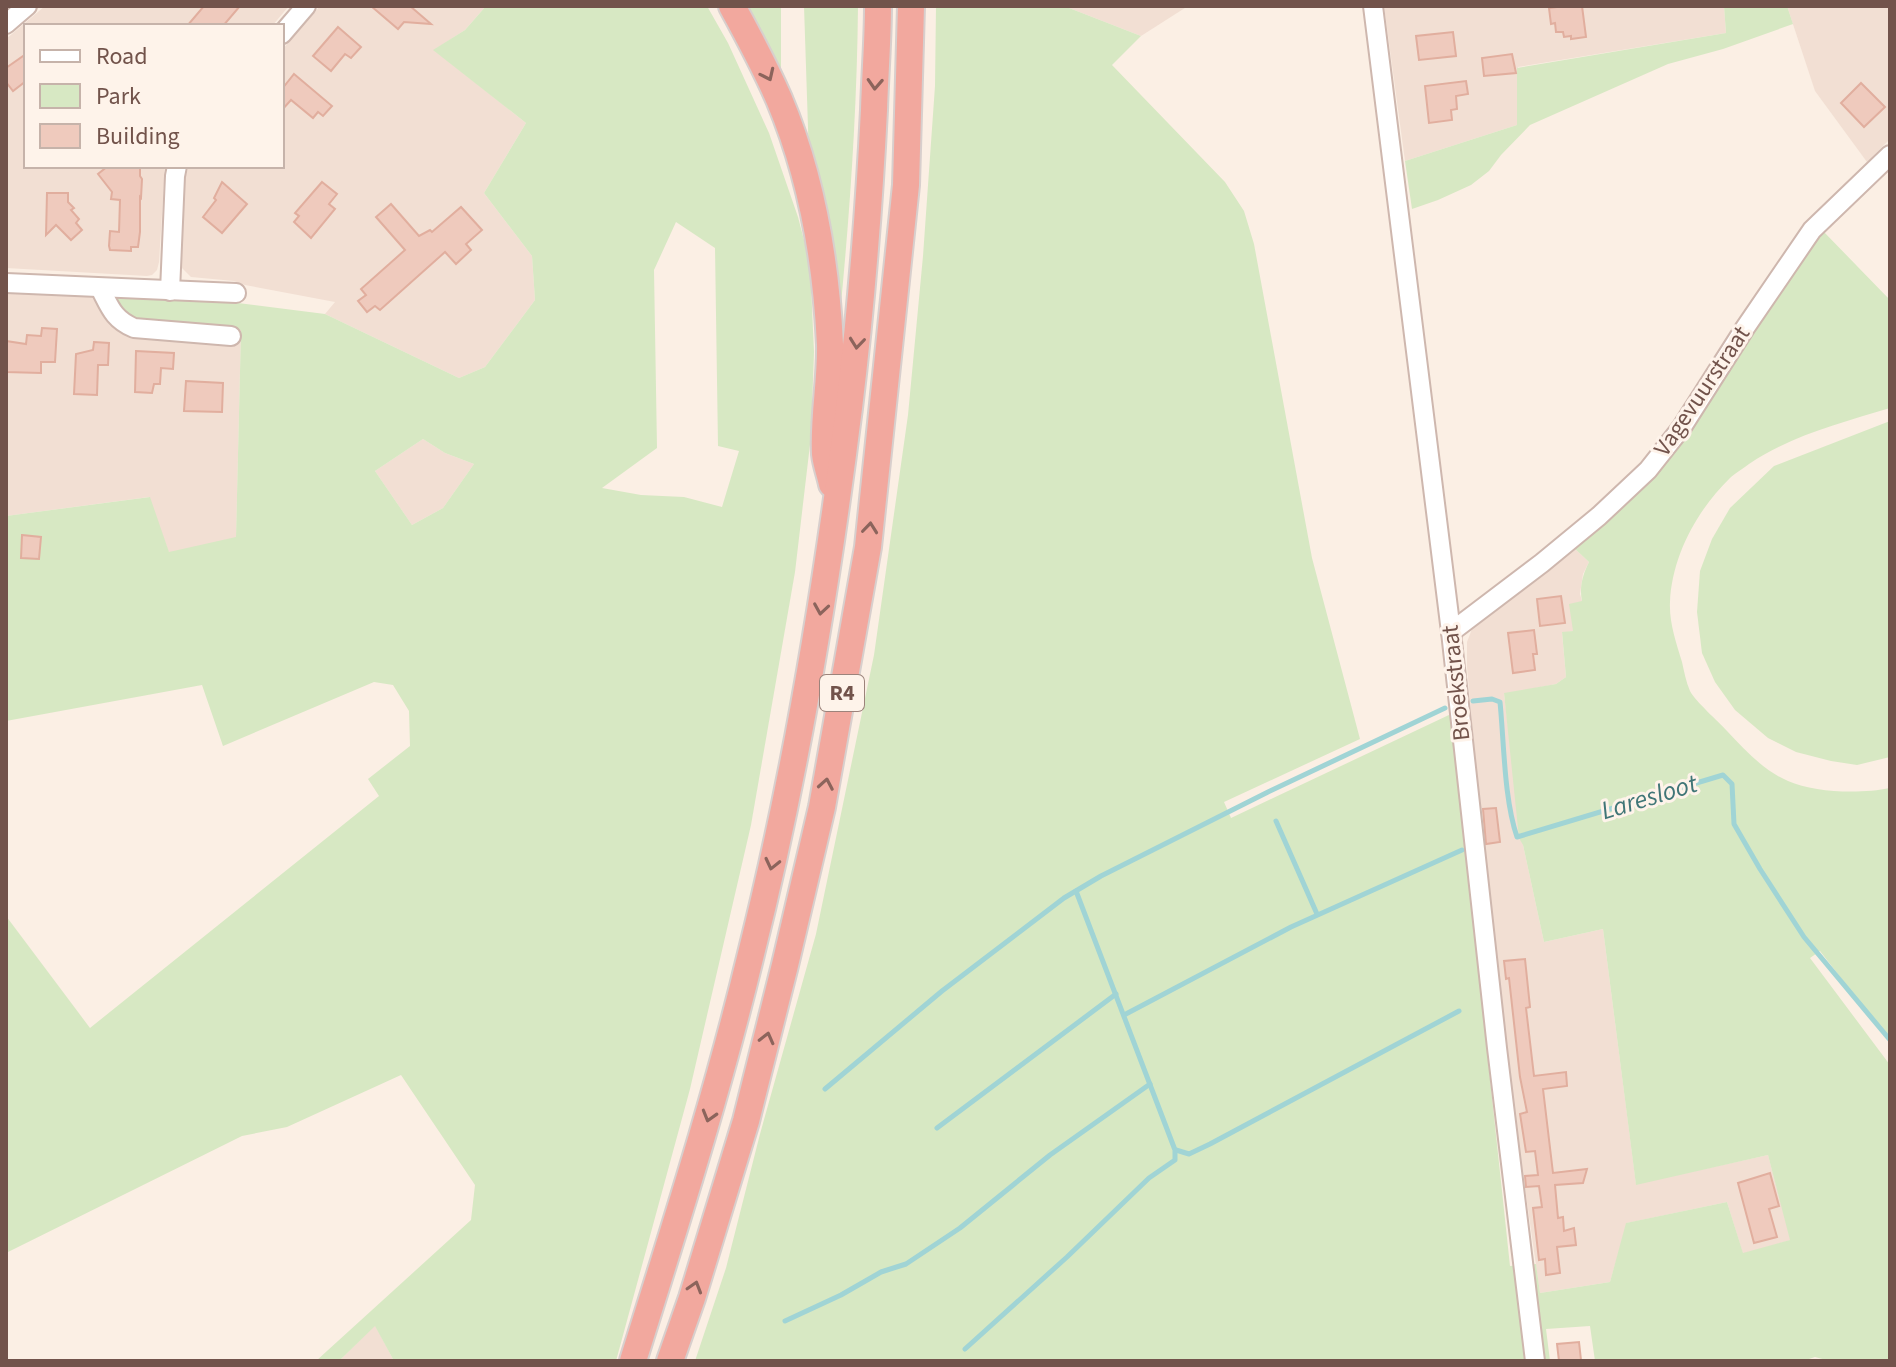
<svg xmlns="http://www.w3.org/2000/svg" width="1896" height="1367" font-family="'Source Sans 3',sans-serif">
<style>
.residential{fill:#f2dfd3}
.green{fill:#d7e8c3;fill-rule:evenodd}
.lines{fill:none;stroke-linecap:round;stroke-linejoin:round}
.stream{stroke:#a0d4d5;stroke-width:5}
.building{fill:#efcabd;stroke:#e1ae9e;stroke-width:2}
.minor-casing{stroke:#ceb7ae;stroke-width:22}
.highway-casing{stroke:#d8cfcd;stroke-width:30}
.minor{stroke:#fff;stroke-width:18}
.highway{stroke:#f2a89e;stroke-width:26}
.oneway{stroke:#8c645c}
.labels{text-anchor:middle;dominant-baseline:central;stroke-width:6;stroke-linejoin:round;paint-order:stroke}
.shield{fill:#fef3ea;stroke:#9c837b;stroke-width:2}
.shield-label{font-size:22px;font-weight:bold;fill:#72534b}
.street-label{font-size:24px;fill:#72534b;stroke:#fef3ea}
.water-label{font-size:26px;font-style:italic;fill:#407677;stroke:#fef3ea}
</style>
<rect width="100%" height="100%" fill="#fbefe4"/>
<g class="residential">
<path d="M 45,6 L 289,6 L 272,26 L 26,26 L 26,166 L 165,166 L 159,262 L 157,270 L 152,275 L 147,276 L 6,268 L 6,39 Z"/>
<path d="M 320,6 L 486,6 L 465,30 L 434,50 L 526,123 L 484,193 L 532,256 L 535,300 L 485,367 L 459,378 L 325,314 L 335,302 L 245,285 L 234,281 L 191,277 L 180,266 L 185,178 L 189,166 L 282,166 L 282,50 Z"/>
<path d="M 1064,6 L 1188,6 L 1141,36 Z"/>
<path d="M 1384,6 L 1724,6 L 1726,33 L 1518,67 L 1517,125 L 1405,161 Z"/>
<path d="M 1787,6 L 1890,6 L 1890,139 L 1867,162 L 1815,91 Z"/>
<path d="M 6,291 L 115,296 L 122,310 L 200,331 L 241,329 L 236,538 L 169,553 L 149,497 L 6,516 Z"/>
<path d="M 423,439 L 445,453 L 474,464 L 443,508 L 412,525 L 375,471 Z"/>
<path d="M 1573,547 L 1589,562 L 1583,574 L 1580,594 L 1582,601 L 1573,631 L 1562,633 L 1566,677 L 1556,684 L 1504,694 L 1523,845 L 1544,942 L 1603,929 L 1636,1184 L 1768,1155 L 1791,1240 L 1743,1254 L 1727,1202 L 1627,1223 L 1610,1282 L 1540,1293 L 1508,1070 L 1482,835 L 1467,667 L 1467,642 L 1472,629 Z"/>
<path d="M 375,1325 L 394,1361 L 339,1361 Z"/>
</g>
<g class="green">
<path d="M 486,6 L 707,6 L 728,43 L 769,133 L 798,217 L 810,263 L 814,352 L 811,436 L 795,572 L 751,825 L 690,1089 L 616,1361 L 394,1361 L 375,1326 L 339,1361 L 316,1361 L 471,1220 L 475,1185 L 401,1075 L 287,1127 L 242,1136 L 6,1253 L 6,916 L 90,1028 L 379,796 L 368,779 L 410,746 L 409,711 L 393,685 L 374,682 L 223,746 L 202,685 L 6,721 L 6,516 L 150,497 L 169,552 L 236,537 L 241,330 L 200,331 L 139,324 L 122,310 L 115,296 L 230,302 L 325,314 L 459,378 L 485,367 L 535,300 L 532,256 L 484,193 L 526,123 L 433,50 L 465,30 ZM 676,222 L 715,248 L 718,446 L 739,451 L 722,507 L 684,497 L 641,495 L 602,488 L 657,448 L 654,270 ZM 423,439 L 445,453 L 474,464 L 443,508 L 412,525 L 375,471 Z"/>
<path d="M 743,6 L 781,6 L 781,80 Z"/>
<path d="M 804,6 L 858,6 C 857,109 850,211 840,314 L 809,158 Z"/>
<path d="M 936,6 L 1064,6 L 1141,36 L 1112,65 L 1225,182 L 1244,211 L 1254,244 L 1312,558 L 1360,739 L 1224,802 L 1231,818 L 1451,714 L 1510,1266 L 1536,1264 L 1540,1293 L 1610,1282 L 1626,1223 L 1727,1202 L 1743,1253 L 1790,1240 L 1768,1155 L 1636,1185 L 1603,929 L 1544,942 L 1523,845 L 1519,838 L 1504,693 L 1556,684 L 1566,677 L 1562,632 L 1573,631 L 1569,604 L 1582,601 C 1579,587 1583,574 1589,562 L 1573,547 L 1756,324 L 1812,244 L 1823,231 L 1890,300 L 1890,408 C 1841,423 1792,435 1749,464 C 1743,469 1735,473 1730,478 C 1697,510 1672,556 1670,602 C 1669,622 1676,642 1682,662 C 1684,671 1686,682 1690,691 C 1696,702 1718,721 1727,731 C 1745,750 1764,771 1788,781 C 1815,793 1861,794 1890,788 L 1890,1041 L 1820,951 L 1810,958 L 1890,1065 L 1890,1361 L 1830,1361 L 1815,1357 L 1803,1361 L 1595,1361 L 1590,1326 L 1546,1329 L 1550,1361 L 695,1361 L 726,1268 L 760,1134 L 816,934 L 874,655 L 908,415 L 923,256 L 935,86 Z"/>
<path d="M 1724,6 L 1787,6 L 1793,24 L 1723,49 L 1668,64 L 1530,125 L 1501,155 L 1489,171 L 1471,185 L 1438,200 L 1412,209 L 1405,161 L 1517,125 L 1517,68 L 1726,33 Z"/>
<path d="M 1890,421 L 1890,757 L 1857,765 L 1831,761 L 1796,752 L 1768,738 L 1735,710 L 1715,682 L 1702,653 L 1697,612 L 1700,571 L 1712,539 L 1730,508 L 1774,466 Z"/>
</g>
<g class="lines">
<g class="stream">
<path d="M 1473,701 L 1492,699 L 1500,702 C 1504,742 1504,799 1517,837 L 1723,775 L 1732,784 L 1734,824 L 1760,869 L 1804,937 L 1890,1040"/>
<path d="M 1276,821 L 1317,914"/>
<path d="M 1124,1015 L 1291,927 L 1462,850"/>
<path d="M 825,1089 L 942,991 L 1064,898 L 1101,876 L 1268,792 L 1445,708"/>
<path d="M 937,1128 L 1116,994"/>
<path d="M 1176,1150 L 1189,1154 L 1210,1144 L 1459,1011"/>
<path d="M 785,1321 L 841,1295 L 881,1272 L 906,1264 L 960,1228 L 1050,1155 L 1150,1084"/>
<path d="M 965,1349 L 1067,1257 L 1149,1178 L 1175,1160 L 1175,1150 L 1076,891"/>
</g>
</g>
<g class="building">
<path d="M 204,6 L 240,6 L 223,26 L 187,26 Z"/>
<path d="M 371,6 L 410,6 L 431,24 L 404,22 L 398,29 Z"/>
<path d="M 1565,6 L 1582,6 L 1586,37 L 1571,39 L 1571,36 L 1564,37 L 1563,32 L 1556,32 L 1555,23 L 1551,24 L 1549,8 Z"/>
<path d="M 338,27 L 361,47 L 351,58 L 345,54 L 331,71 L 313,56 Z"/>
<path d="M 1453,32 L 1456,56 L 1419,60 L 1416,36 Z"/>
<path d="M 26,54 L 26,81 L 13,91 L 6,82 L 6,68 Z"/>
<path d="M 1512,54 L 1516,73 L 1484,76 L 1482,58 Z"/>
<path d="M 294,74 L 332,106 L 323,116 L 318,112 L 313,118 L 291,100 L 282,110 L 282,89 Z"/>
<path d="M 1466,81 L 1468,94 L 1456,96 L 1457,109 L 1451,110 L 1452,120 L 1429,123 L 1425,86 Z"/>
<path d="M 1861,83 L 1885,107 L 1864,127 L 1841,103 Z"/>
<path d="M 108,166 L 140,166 L 140,176 L 142,179 L 141,198 L 140,197 L 140,232 L 138,247 L 131,247 L 131,251 L 110,250 L 109,246 L 110,231 L 119,232 L 120,200 L 111,199 L 112,192 L 98,174 Z"/>
<path d="M 222,182 L 247,204 L 222,233 L 203,217 L 216,200 L 214,198 Z"/>
<path d="M 322,182 L 337,194 L 329,204 L 335,209 L 311,238 L 294,222 L 299,216 L 295,213 Z"/>
<path d="M 47,193 L 68,193 L 68,202 L 74,208 L 71,210 L 79,219 L 76,223 L 82,230 L 71,240 L 56,225 L 46,235 Z"/>
<path d="M 391,204 L 419,236 L 430,230 L 432,232 L 461,207 L 482,230 L 466,244 L 471,250 L 456,264 L 445,252 L 380,310 L 375,306 L 367,312 L 358,301 L 366,295 L 361,289 L 405,250 L 376,217 Z"/>
<path d="M 42,328 L 57,329 L 55,362 L 41,362 L 41,373 L 6,372 L 6,341 L 26,344 L 27,335 L 41,336 Z"/>
<path d="M 94,342 L 109,343 L 108,365 L 98,365 L 97,395 L 74,394 L 76,354 L 93,350 Z"/>
<path d="M 136,351 L 174,353 L 173,369 L 161,368 L 160,384 L 154,384 L 152,393 L 135,392 Z"/>
<path d="M 186,381 L 223,383 L 222,412 L 184,411 Z"/>
<path d="M 22,535 L 41,537 L 39,559 L 21,558 Z"/>
<path d="M 1561,596 L 1565,623 L 1540,626 L 1537,599 Z"/>
<path d="M 1534,630 L 1537,654 L 1533,654 L 1535,670 L 1513,673 L 1508,633 Z"/>
<path d="M 1496,808 L 1500,842 L 1486,844 L 1483,809 Z"/>
<path d="M 1525,959 L 1530,1007 L 1526,1008 L 1534,1076 L 1566,1072 L 1567,1086 L 1543,1089 L 1553,1173 L 1587,1169 L 1583,1183 L 1555,1185 L 1558,1218 L 1563,1217 L 1564,1231 L 1574,1228 L 1576,1245 L 1557,1247 L 1560,1273 L 1546,1275 L 1545,1259 L 1539,1260 L 1533,1208 L 1542,1207 L 1539,1186 L 1526,1187 L 1525,1176 L 1538,1175 L 1535,1151 L 1526,1152 L 1520,1114 L 1527,1112 L 1520,1077 L 1509,978 L 1506,979 L 1504,961 Z"/>
<path d="M 1770,1173 L 1779,1206 L 1769,1209 L 1777,1237 L 1754,1243 L 1738,1183 Z"/>
<path d="M 1579,1342 L 1581,1360 L 1559,1361 L 1557,1344 Z"/>
</g>
<g class="lines">
<defs>
<g id="minor">
<path d="M 1373,6 L 1451,632 L 1497,1048 L 1535,1361"/>
<path d="M 6,24 L 27,6"/>
<path d="M 282,34 L 306,6"/>
<path d="M 6,283 L 236,293"/>
<path d="M 100,288 C 110,307 113,319 134,328 L 231,336"/>
<path d="M 170,291 L 175,176 L 177,166"/>
<path d="M 1451,632 L 1542,563 L 1599,516 L 1648,470 L 1682,427 L 1745,328 L 1812,230 L 1890,155"/>
</g>
<g id="highway">
<path d="M 732,6 C 749,37 765,67 779,99 C 811,175 826,262 830,344 C 831,380 823,418 825,454 C 826,464 830,474 832,484"/>
<path d="M 633,1361 C 675,1226 718,1092 751,954 C 796,774 826,592 849,408 C 861,309 869,210 874,110 C 875,75 878,41 878,6"/>
<path d="M 670,1361 L 692,1298 L 746,1121 L 785,965 L 822,807 L 868,547 L 906,185 L 911,6"/>
</g>
</defs>
<use href="#minor" class="minor-casing"/>
<use href="#highway" class="highway-casing"/>
<use href="#minor" class="minor"/>
<use href="#highway" class="highway"/>
</g>
<defs><path id="oneway-chevron" d="M-2-3.5L2.5 0L-2 3.5" fill="none" stroke-width="1.6" stroke-linecap="round" stroke-linejoin="round" transform="scale(2)"/></defs>
<g class="oneway">
<use href="#oneway-chevron" transform="translate(768 75) rotate(65)"/>
<use href="#oneway-chevron" transform="translate(875 84) rotate(93)"/>
<use href="#oneway-chevron" transform="translate(857 343) rotate(96)"/>
<use href="#oneway-chevron" transform="translate(870 528) rotate(-84)"/>
<use href="#oneway-chevron" transform="translate(821 609) rotate(99)"/>
<use href="#oneway-chevron" transform="translate(826 784) rotate(-80)"/>
<use href="#oneway-chevron" transform="translate(772 864) rotate(103)"/>
<use href="#oneway-chevron" transform="translate(767 1038) rotate(-76)"/>
<use href="#oneway-chevron" transform="translate(709 1116) rotate(106)"/>
<use href="#oneway-chevron" transform="translate(695 1287) rotate(-73)"/>
</g>
<g class="labels">
<rect class="shield" x="820" y="675" width="44" height="36" rx="6"/>
<g class="shield-label">
<text x="842" y="693">R4</text>
</g>
<g class="street-label">
<text transform="translate(1702 391) rotate(-56)">Vagevuurstraat</text>
<text transform="translate(1456 683) rotate(-96)">Broekstraat</text>
</g>
<g class="water-label">
<text transform="translate(1649 797) rotate(-17)">Laresloot</text>
</g>
</g>
<rect width="1896" height="1367" fill="none" stroke="#72534b" stroke-width="16"/>
<rect x="24" y="24" width="260" height="144" fill="#fef3ea" stroke="#c6b3aa" stroke-width="2"/>
<rect x="40" y="50" width="40" height="12" fill="#ffffff" stroke="#c6b3aa" stroke-width="2"/>
<text x="96" y="64" font-size="24" fill="#72534b">Road</text>
<rect x="40" y="84" width="40" height="24" fill="#d7e8c3" stroke="#c6b3aa" stroke-width="2"/>
<text x="96" y="104" font-size="24" fill="#72534b">Park</text>
<rect x="40" y="124" width="40" height="24" fill="#efcabd" stroke="#c6b3aa" stroke-width="2"/>
<text x="96" y="144" font-size="24" fill="#72534b">Building</text>
</svg>
